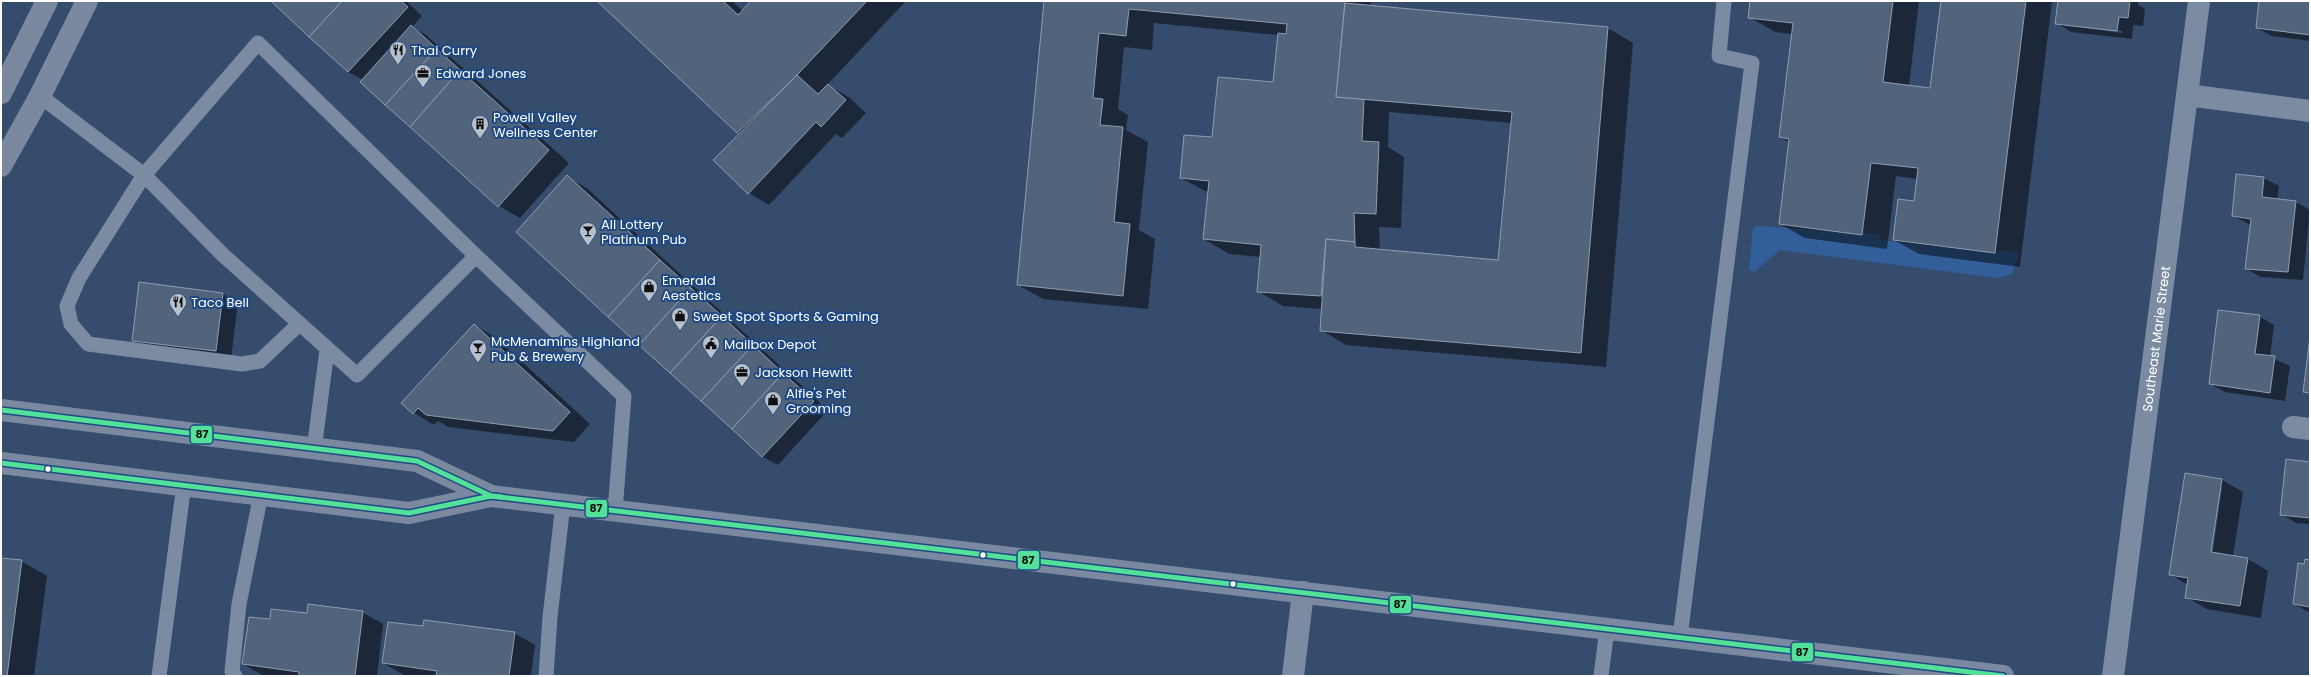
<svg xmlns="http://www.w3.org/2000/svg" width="2311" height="677" font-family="Poppins,sans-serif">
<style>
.green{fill:#325f9a}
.shadow{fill:#0007;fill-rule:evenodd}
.building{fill:#51647c;stroke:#8f9db0}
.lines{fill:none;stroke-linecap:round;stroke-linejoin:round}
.lane{stroke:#7b8ca2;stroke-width:15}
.street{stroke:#7b8ca2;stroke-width:22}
.primary{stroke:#7a899f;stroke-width:22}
.bus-1-casing{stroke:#1e4983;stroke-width:8}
.bus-1{stroke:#53e098;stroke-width:5}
.bus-dot{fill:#fff;stroke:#1e4983;stroke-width:1.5}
.labels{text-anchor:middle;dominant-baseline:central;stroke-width:4;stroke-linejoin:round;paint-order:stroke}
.poi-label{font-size:13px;fill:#fff;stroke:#1e4983;text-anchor:start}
.street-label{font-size:13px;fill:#fff;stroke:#1e4983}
.line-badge{stroke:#1e4983;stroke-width:1.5}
.pale-badge-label{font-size:11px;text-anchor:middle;font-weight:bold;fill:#111}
</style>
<rect width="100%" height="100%" fill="#354c6c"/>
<path class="green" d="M 1757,226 L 1880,234 L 1879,240 L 1996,253 L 2006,250 L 2019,254 L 2012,274 L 1998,278 L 1780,250 L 1754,272 L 1749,270 L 1753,229 Z"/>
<g class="shadow">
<path d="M 271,1 L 406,1 L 422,16 L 412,27 L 426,35 L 569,163 L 520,218 L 499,206 L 363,80 L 348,72 Z"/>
<path d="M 599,1 L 732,1 L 743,11 L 752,1 L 906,1 L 827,85 L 849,97 L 866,113 L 842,138 L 836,134 L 769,205 L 749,193 L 740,134 Z"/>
<path d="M 1042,1 L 1371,1 L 1371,6 L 1608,28 L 1633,43 L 1606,367 L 1346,345 L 1321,330 L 1323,309 L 1283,306 L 1258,291 L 1261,257 L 1229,254 L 1204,239 L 1209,193 L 1181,178 L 1213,138 L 1274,83 L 1278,35 L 1154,23 L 1152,50 L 1124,47 L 1118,109 L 1128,115 L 1126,130 L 1148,142 L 1139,230 L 1155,239 L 1148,309 L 1043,299 L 1018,285 L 1045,3 ZM 1389,112 L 1512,123 L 1499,261 L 1380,250 L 1379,227 L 1401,228 L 1404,157 L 1388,147 Z"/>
<path d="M 1751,1 L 1919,1 L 1909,86 L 1931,89 L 1942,1 L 2052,1 L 2020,267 L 1919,254 L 1894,240 L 1915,202 L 1918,179 L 1896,176 L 1887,249 L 1805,238 L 1780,224 L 1790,143 L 1780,137 L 1792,34 L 1775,32 L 1749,17 Z"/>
<path d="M 2059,1 L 2138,1 L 2138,5 L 2145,9 L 2143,26 L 2133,25 L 2132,39 L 2071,32 L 2056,23 ZM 2071,24 L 2122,31 L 2122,33 L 2071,26 Z"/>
<path d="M 2260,1 L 2310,1 L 2310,41 L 2272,36 L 2257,28 Z"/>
<path d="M 567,177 L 588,189 L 828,410 L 778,465 L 763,457 L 517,232 Z"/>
<path d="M 2264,178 L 2279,186 L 2277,200 L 2296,202 L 2310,210 L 2303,280 L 2261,277 L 2246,269 L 2251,225 L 2233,216 Z"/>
<path d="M 140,284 L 223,294 L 238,302 L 231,359 L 148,349 L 133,341 Z"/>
<path d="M 2259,316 L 2274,325 L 2270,357 L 2290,366 L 2285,401 L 2225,392 L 2210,384 Z"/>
<path d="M 474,325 L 495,337 L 590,424 L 574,442 L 448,427 L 438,421 L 434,425 L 414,413 L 403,403 Z"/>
<path d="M 2310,463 L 2310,524 L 2296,523 L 2281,514 Z"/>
<path d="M 2186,474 L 2222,480 L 2243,492 L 2233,556 L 2248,559 L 2268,571 L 2261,618 L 2207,609 L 2186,597 L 2188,585 L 2171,575 ZM 2220,487 L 2222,487 L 2212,557 L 2210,556 Z"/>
<path d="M 1,559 L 21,561 L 47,576 L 34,676 L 1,676 Z"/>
<path d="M 2310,561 L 2310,613 L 2294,604 L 2305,565 Z"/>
<path d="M 362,612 L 383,624 L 377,676 L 264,676 L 243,664 L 271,621 L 308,614 Z"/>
<path d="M 424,627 L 514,633 L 535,645 L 531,676 L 413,676 L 404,675 L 383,663 Z"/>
</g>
<g class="building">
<path d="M 271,1 L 342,1 L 309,37 Z"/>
<path d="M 342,1 L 401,1 L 408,7 L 348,72 L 309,37 Z"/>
<path d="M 597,1 L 723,1 L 738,15 L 751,1 L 867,1 L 797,75 L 737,133 Z"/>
<path d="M 1044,1 L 1345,1 L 1336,97 L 1364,99 L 1362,141 L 1379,142 L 1376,214 L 1354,213 L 1355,242 L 1326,239 L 1321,296 L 1257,292 L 1261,245 L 1203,239 L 1209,181 L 1180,178 L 1184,135 L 1212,137 L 1218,77 L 1273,82 L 1278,33 L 1286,34 L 1287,24 L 1129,9 L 1126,36 L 1099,33 L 1093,98 L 1103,99 L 1100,125 L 1123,127 L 1114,222 L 1130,224 L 1123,296 L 1017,285 Z"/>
<path d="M 1750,1 L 1893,1 L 1883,82 L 1930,88 L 1941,1 L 2026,1 L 1995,253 L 1893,240 L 1898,199 L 1914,201 L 1918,168 L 1871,163 L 1862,235 L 1779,224 L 1789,139 L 1779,137 L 1793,23 L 1748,18 Z"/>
<path d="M 2058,1 L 2130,1 L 2128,18 L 2119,17 L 2117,31 L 2055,24 Z"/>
<path d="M 2259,1 L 2310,1 L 2310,35 L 2256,28 Z"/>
<path d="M 1345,3 L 1608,27 L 1581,353 L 1320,331 L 1326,239 L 1355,242 L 1355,247 L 1498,260 L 1512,112 L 1336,97 Z"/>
<path d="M 411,25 L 437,49 L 385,105 L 360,82 Z"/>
<path d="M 437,49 L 460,70 L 410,127 L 385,105 Z"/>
<path d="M 460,70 L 549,150 L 498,207 L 410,127 Z"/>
<path d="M 797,75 L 818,94 L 828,84 L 846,100 L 821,127 L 816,122 L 748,194 L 713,160 Z"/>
<path d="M 2236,174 L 2264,177 L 2262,197 L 2296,201 L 2288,272 L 2245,269 L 2251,219 L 2232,216 Z"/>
<path d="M 567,175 L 660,260 L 608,317 L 516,232 Z"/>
<path d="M 660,260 L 691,288 L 639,345 L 608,317 Z"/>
<path d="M 139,282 L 223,293 L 216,351 L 132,341 Z"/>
<path d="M 691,288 L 722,316 L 670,373 L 639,345 Z"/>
<path d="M 2218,310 L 2260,315 L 2255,354 L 2275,356 L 2270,393 L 2209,384 Z"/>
<path d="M 722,316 L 753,345 L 701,401 L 670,373 Z"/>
<path d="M 474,324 L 570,412 L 553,431 L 426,415 L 418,408 L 413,414 L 401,403 Z"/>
<path d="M 2310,337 L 2310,393 L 2303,392 Z"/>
<path d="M 753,345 L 783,373 L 732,429 L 701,401 Z"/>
<path d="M 783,373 L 814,401 L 762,457 L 732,429 Z"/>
<path d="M 2286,459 L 2310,462 L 2310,518 L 2280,515 Z"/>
<path d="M 2185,473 L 2222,479 L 2211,552 L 2248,558 L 2240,606 L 2185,598 L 2188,578 L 2169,575 Z"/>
<path d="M 1,558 L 22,560 L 7,676 L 1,676 Z"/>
<path d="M 2305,559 L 2310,560 L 2310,607 L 2293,604 L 2298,563 L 2304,564 Z"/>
<path d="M 308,604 L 363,611 L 355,676 L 299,676 L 299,672 L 242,664 L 249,617 L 270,619 L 271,609 L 307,613 Z"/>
<path d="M 424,620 L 515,632 L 509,676 L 442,676 L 436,675 L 437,671 L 382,663 L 388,622 L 423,626 Z"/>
</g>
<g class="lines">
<g class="lane">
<path d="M 40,96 L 144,175 L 223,255 L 357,375 L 476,256"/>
<path d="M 299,324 L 260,361 L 242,364 L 88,344 L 71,324 L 67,306 L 79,278 L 144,175 L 258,43 L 476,256 L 624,396 L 615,511"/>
<path d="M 314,450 L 327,350"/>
<path d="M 1680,637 L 1752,63 L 1719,56 L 1724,1"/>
<path d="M 159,676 L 184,484"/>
<path d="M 235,676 L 232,671 L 239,604 L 261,494"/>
<path d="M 546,676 L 550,617 L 563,504"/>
<path d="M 1601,676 L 1607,629"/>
</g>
<g class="street">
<path d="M 2187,95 L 2310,111"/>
<path d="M 2293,427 L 2310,429"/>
<path d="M 1293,676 L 1303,592"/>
<path id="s1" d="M 2113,676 L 2199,1"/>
</g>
<g class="primary">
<path d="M 1,93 L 47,1"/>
<path d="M 1,166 L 40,96 L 87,1"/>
<path d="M 1,410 L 417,461 L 491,496"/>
<path d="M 1,463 L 409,513 L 491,496 L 2003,676"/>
</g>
<defs>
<g id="bus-1">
<path d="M 1,410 L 417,461 L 491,496 L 2003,676"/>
<path d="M 1,463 L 409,513 L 491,496 L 502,497"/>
</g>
</defs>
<use href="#bus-1" class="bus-1-casing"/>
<use href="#bus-1" class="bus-1"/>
</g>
<defs>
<symbol id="restaurant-pin" viewBox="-11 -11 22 30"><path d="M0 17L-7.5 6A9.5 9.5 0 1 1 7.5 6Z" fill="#b8c0cc" stroke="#1e4983"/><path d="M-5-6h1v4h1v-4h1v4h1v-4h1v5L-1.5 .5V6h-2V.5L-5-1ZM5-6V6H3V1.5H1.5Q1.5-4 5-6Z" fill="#111"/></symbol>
<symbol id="office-pin" viewBox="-11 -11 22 30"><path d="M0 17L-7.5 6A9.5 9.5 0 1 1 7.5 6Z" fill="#b8c0cc" stroke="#1e4983"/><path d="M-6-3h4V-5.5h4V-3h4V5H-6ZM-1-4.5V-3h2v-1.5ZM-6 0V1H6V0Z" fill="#111"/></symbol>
<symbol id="building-pin" viewBox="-11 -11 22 30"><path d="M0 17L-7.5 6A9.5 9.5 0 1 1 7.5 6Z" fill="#b8c0cc" stroke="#1e4983"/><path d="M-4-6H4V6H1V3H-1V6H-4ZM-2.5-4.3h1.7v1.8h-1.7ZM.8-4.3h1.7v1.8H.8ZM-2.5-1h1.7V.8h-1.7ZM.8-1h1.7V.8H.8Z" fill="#111"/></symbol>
<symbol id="bar-pin" viewBox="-11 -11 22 30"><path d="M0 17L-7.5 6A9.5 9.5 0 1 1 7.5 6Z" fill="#b8c0cc" stroke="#1e4983"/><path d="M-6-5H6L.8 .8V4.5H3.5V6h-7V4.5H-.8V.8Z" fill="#111"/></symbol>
<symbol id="shop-pin" viewBox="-11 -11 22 30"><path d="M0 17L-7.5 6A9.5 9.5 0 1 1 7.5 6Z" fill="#b8c0cc" stroke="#1e4983"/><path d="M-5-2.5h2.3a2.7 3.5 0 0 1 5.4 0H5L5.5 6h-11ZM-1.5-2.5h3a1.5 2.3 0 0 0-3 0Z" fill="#111"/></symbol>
<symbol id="civic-pin" viewBox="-11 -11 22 30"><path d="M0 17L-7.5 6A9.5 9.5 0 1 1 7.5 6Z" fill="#b8c0cc" stroke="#1e4983"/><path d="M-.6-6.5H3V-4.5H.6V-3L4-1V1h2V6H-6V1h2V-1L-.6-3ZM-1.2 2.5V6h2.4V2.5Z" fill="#111"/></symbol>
</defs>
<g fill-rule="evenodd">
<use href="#restaurant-pin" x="388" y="40" width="20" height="27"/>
<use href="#office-pin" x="413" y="63" width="20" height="27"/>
<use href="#building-pin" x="470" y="114" width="20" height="27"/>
<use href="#bar-pin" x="578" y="221" width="20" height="27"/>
<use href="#shop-pin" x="639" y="277" width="20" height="27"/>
<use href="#restaurant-pin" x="168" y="292" width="20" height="27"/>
<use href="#shop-pin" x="670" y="306" width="20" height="27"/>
<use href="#civic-pin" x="701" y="334" width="20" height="27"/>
<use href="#bar-pin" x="468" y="338" width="20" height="27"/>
<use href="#office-pin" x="732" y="362" width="20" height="27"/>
<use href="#shop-pin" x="763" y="390" width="20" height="27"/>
</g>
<g class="bus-dot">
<circle cx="48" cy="469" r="3.5"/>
<circle cx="983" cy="555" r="3.5"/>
<circle cx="1233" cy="584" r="3.5"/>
</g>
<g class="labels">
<g class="poi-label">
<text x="411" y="50">Thai Curry</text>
<text x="436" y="73">Edward Jones</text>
<text x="493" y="117">Powell Valley<tspan x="493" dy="15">Wellness Center</tspan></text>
<text x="601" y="224">All Lottery<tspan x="601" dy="15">Platinum Pub</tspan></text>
<text x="662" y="280">Emerald<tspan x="662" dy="15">Aestetics</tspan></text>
<text x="191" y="302">Taco Bell</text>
<text x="693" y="316">Sweet Spot Sports &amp; Gaming</text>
<text x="491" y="341">McMenamins Highland<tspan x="491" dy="15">Pub &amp; Brewery</tspan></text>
<text x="724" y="344">Mailbox Depot</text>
<text x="755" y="372">Jackson Hewitt</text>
<text x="786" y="393">Alfie's Pet<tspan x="786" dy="15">Grooming</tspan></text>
</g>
<g class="street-label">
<text stroke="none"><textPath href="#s1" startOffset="340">Southeast Marie Street</textPath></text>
</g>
</g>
<g class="line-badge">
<rect x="190" y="425" width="23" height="19" rx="4" fill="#53e098"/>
<rect x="585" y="499" width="23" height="19" rx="4" fill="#53e098"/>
<rect x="1017" y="550" width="23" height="20" rx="4" fill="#53e098"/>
<rect x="1389" y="595" width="23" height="19" rx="4" fill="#53e098"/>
<rect x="1791" y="642" width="23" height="20" rx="4" fill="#53e098"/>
</g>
<g class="pale-badge-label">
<text x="202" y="438">87</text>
<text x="596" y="512">87</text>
<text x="1028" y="564">87</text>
<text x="1400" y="608">87</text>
<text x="1802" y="656">87</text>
</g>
<rect width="2311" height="677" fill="none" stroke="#ffffff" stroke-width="4"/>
</svg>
